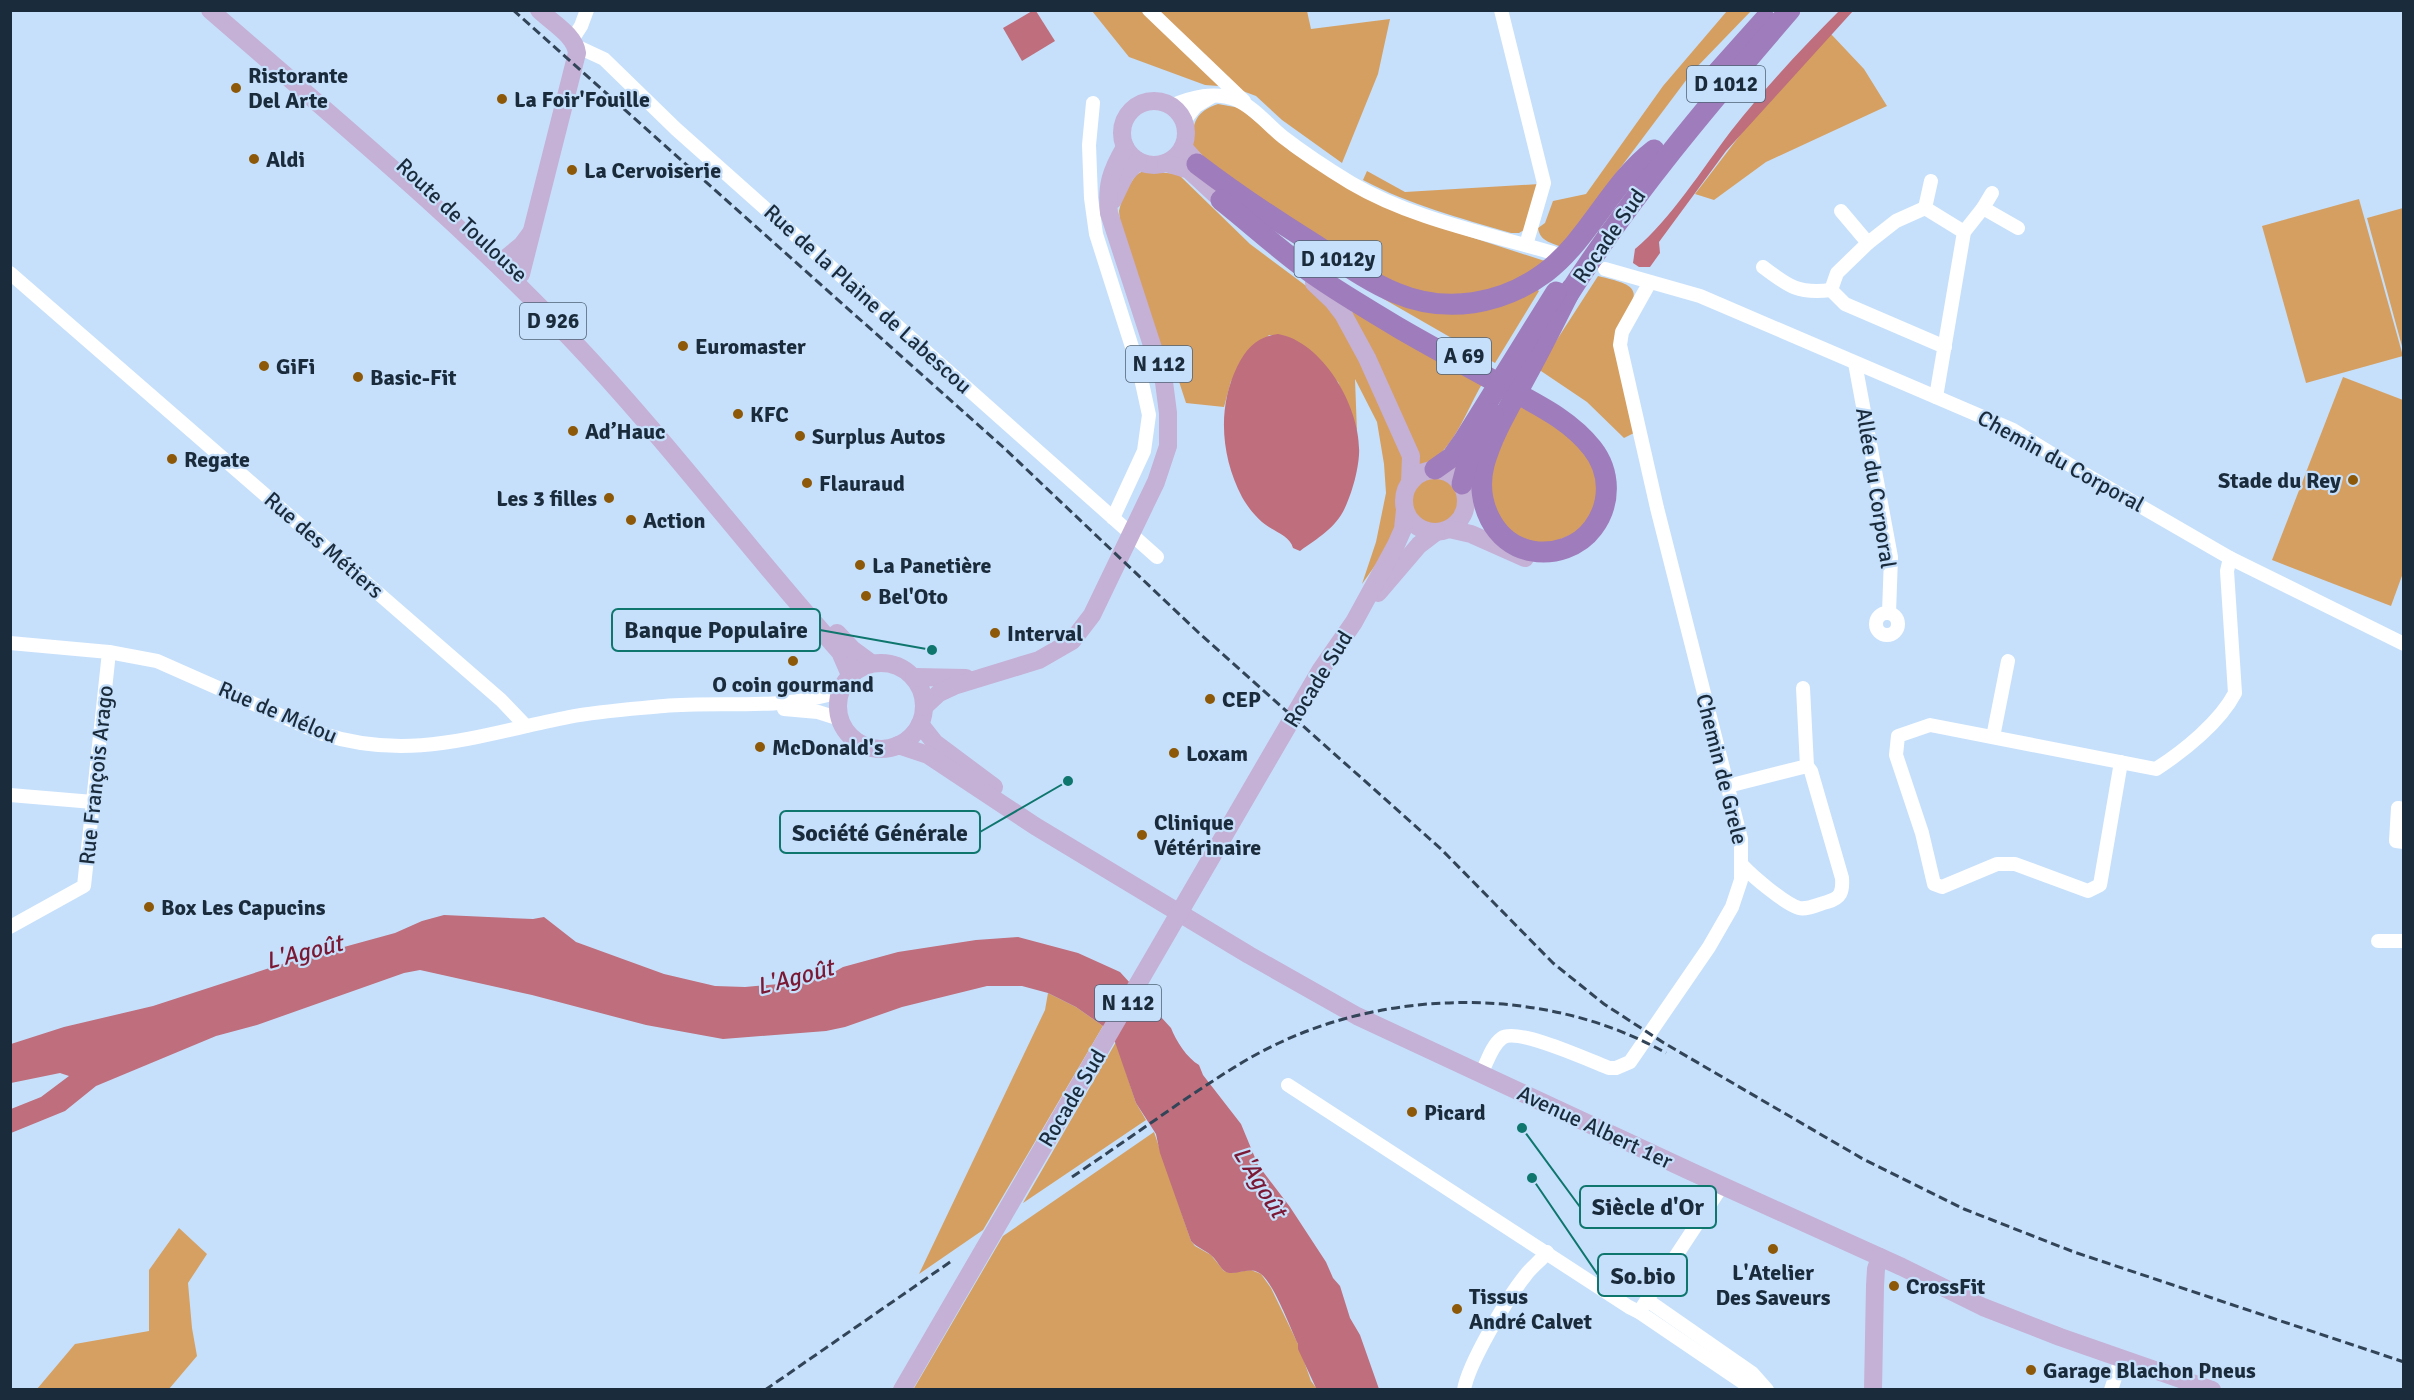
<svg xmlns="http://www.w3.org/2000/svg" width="2414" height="1400" font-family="Signika,sans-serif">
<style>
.green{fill:#d59f62}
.forest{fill:#d6a062}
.water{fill:#be6e7c}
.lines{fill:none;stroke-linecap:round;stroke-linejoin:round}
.minor{stroke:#fff;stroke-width:14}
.major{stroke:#c5b0d6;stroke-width:18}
.highway{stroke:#9f7cbb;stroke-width:21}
.rail{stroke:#324457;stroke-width:3;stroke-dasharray:9 4.5;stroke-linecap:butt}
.poi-dot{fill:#8d5908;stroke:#c6e0fb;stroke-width:2}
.labels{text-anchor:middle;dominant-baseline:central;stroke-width:4.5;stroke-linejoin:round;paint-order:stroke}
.shield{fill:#c6e0fb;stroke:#4e6175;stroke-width:1.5}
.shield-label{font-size:21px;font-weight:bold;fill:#1a2b3c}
.poi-label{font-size:22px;font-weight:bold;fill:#1a2b3c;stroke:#c6e0fb;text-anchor:start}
.street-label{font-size:22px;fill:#1a2b3c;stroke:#c6e0fb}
.water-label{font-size:24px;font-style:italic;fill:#7b1935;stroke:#c6e0fb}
.leader{fill:none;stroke:#0f766e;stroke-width:2}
.callout-dot{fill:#0f766e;stroke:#c6e0fb;stroke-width:2}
.callout{fill:#c6e0fb;stroke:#0f766e;stroke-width:2}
.callout-label{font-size:24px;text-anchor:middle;font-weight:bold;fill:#1a2b3c}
</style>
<rect width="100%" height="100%" fill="#c6e0fb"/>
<g class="green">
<path d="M 1092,11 L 1307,11 L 1311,29 L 1390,19 L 1378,74 L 1342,163 L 1282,120 L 1256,96 L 1232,87 L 1205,85 L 1129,57 Z"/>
<path d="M 1727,11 L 1751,11 L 1693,71 L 1561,247 C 1550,242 1540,241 1538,228 L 1545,223 L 1553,201 L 1586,194 L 1663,86 Z"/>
<path d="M 1218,104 L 1240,108 L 1290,151 L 1345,187 L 1409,217 L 1548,262 L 1527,279 L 1480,294 L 1443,297 L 1411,291 L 1380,275 L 1229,182 L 1192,145 C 1193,122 1195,112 1218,104 Z"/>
<path d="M 1143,171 L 1178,174 L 1250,244 L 1309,288 L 1336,314 L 1406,453 L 1405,478 L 1396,495 L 1398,521 L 1391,543 L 1362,584 L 1376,542 L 1386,493 L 1384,464 L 1377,422 L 1355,379 L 1357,432 L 1349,406 L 1338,382 L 1286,336 L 1269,335 L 1231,381 L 1224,407 L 1186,403 L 1170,354 L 1158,345 L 1121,231 L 1119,211 L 1123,195 L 1136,175 Z"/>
<path d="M 1367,171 L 1405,192 L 1539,184 L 1524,230 L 1519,233 L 1511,233 C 1460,218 1410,205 1363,180 Z"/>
<path d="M 2359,199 L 2403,356 L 2306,383 L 2262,226 Z"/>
<path d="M 2403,208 L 2404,208 L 2403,350 L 2367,218 Z"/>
<path d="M 1598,276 C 1640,286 1642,289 1620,326 L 1636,432 L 1624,438 L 1587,402 L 1538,369 Z"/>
<path d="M 1535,288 L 1539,291 L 1495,363 L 1382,298 L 1410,304 Z"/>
<path d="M 1354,311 L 1482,384 C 1467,409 1450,460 1420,465 L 1418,462 L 1350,314 Z"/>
<path d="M 2343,377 L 2403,400 L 2403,573 L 2391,606 L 2272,560 Z"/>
<path d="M 1517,403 L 1568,435 L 1585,452 L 1595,471 L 1597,497 L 1590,519 L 1578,532 L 1546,545 L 1519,540 L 1494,514 L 1490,471 Z"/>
<circle cx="1435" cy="501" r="25"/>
<path d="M 1048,993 L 1076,1007 L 1103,1026 L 983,1230 L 919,1274 L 1045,1010 Z"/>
<path d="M 1116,1042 L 1136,1103 L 1146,1120 L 1023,1203 Z"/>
<path d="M 1154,1132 L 1191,1241 L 1195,1246 L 1211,1255 L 1224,1271 L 1230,1273 L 1251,1270 L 1261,1274 L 1271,1288 L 1298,1344 L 1311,1381 L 1317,1389 L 913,1390 L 1003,1236 Z"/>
</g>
<g class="forest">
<path d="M 1831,34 L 1864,69 L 1887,106 L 1766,162 L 1714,200 L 1695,194 L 1744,130 Z"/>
<path d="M 179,1228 L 207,1254 L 188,1283 L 192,1328 L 197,1356 L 169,1389 L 37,1389 L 75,1344 L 149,1331 L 149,1270 Z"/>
</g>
<g class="water">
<path d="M 1032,11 L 1036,11 L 1055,41 L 1022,61 L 1003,28 Z"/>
<path d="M 1839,11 L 1853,11 L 1726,151 L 1659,242 L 1660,253 L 1650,267 L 1639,267 L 1633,263 L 1635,249 C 1671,219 1702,169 1731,131 C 1764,89 1801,49 1839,11 Z"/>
<path d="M 1278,334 C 1324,342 1362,410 1359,455 C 1358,470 1353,489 1347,503 C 1338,527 1319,537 1300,551 L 1293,548 C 1290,535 1272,531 1262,522 C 1254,515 1247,506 1242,497 C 1221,457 1217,408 1237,367 C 1246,349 1256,337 1278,334 Z"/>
<path d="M 444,915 L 533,919 L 544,917 L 576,942 L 664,974 L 715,986 L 745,987 L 803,982 L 829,975 L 843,967 L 898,952 L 976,940 L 1018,937 L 1078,953 L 1120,972 L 1171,1028 C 1176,1041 1187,1058 1199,1065 L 1203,1075 L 1241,1124 L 1258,1165 L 1290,1207 L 1326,1262 L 1333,1278 L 1340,1286 L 1350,1318 L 1360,1335 L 1379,1389 L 1316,1388 L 1298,1349 L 1298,1344 C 1290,1327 1274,1284 1261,1274 C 1251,1266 1240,1274 1229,1273 C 1222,1272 1218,1262 1213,1257 C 1206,1250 1197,1248 1191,1241 L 1160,1153 L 1156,1134 L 1136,1103 L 1115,1042 L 1103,1026 L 1076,1007 L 1048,993 L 1022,986 L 987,986 L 902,1007 L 845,1027 L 826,1031 L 723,1039 L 646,1025 L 532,995 L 420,970 L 404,973 L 257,1025 L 216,1036 L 96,1086 L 65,1111 L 11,1133 L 11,1109 L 41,1097 L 69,1076 L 60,1073 L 11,1083 L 11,1044 L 64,1027 L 153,1006 L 282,964 L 395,933 L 422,921 Z"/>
</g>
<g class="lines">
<g class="minor">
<path d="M 1149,10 L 1244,101"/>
<path d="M 1501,10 L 1544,183 L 1526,245"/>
<path d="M 572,40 L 581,26 L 587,10"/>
<path d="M 576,46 L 604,59 L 676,129 L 1157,557"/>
<path d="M 1093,103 L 1089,145 L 1091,198 L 1096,234 L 1139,369 L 1149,415 L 1144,451 L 1113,518"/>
<path d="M 1171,106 C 1192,97 1214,91 1237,100 C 1255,108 1268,125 1283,137 C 1305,154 1328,169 1351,183 C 1412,219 1486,233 1553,253"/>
<path d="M 1184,121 L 1196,106 L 1211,97"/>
<path d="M 1925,208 L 1931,181"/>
<path d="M 1983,208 L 1992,193"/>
<path d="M 1841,211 L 1868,243"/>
<path d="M 1763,267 C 1789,287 1799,294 1831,290"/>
<path d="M 1605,269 L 1700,296 L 2013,430 L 2083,473 L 2230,558 L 2404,644"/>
<path d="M 10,273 L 501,700 L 526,726"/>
<path d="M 1831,290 L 1837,273 L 1868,243 L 1896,221 L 1925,208 L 1964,232"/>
<path d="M 1831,290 L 1845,304 L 1945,347"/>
<path d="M 1855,363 L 1891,557 L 1889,613"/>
<path d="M 1936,397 L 1964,232 L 1983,208 L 2018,228"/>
<circle cx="1887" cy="624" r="11"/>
<path d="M 10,643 L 109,652 L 157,661 L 320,733 C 410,763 481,734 569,717 C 600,711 633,709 664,706 C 721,701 786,711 840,691"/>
<path d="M 784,709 L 818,712 L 840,719"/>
<path d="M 1993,737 L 2008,661"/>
<path d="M 2121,762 L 2100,885 L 2088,891 L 2015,864 L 1997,864 L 1942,887 L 1934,884 L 1922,833 L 1896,755 L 1898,736 L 1930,725 L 2156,769 C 2184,751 2220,722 2235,693 L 2227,571 L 2230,558"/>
<path d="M 1728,786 L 1807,766"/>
<path d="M 10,795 L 93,802"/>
<path d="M 2404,809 L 2398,808 L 2396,841 L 2404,842"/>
<path d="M 1742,865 C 1752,876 1785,904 1799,908 C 1807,910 1819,904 1827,902 C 1841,898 1843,892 1842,878 L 1811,771 L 1807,766 L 1803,688"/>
<path d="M 10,927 L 84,886 L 109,652"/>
<path d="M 2378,941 L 2404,941"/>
<path d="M 1481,1074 C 1487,1063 1491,1046 1502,1038 C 1517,1027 1591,1061 1609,1068 L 1616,1068 L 1630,1062 L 1709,947 L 1732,907 L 1741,880 L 1741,839 L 1657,508 L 1620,345 L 1622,332 L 1650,282"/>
<path d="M 1288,1085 L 1629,1307 L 1639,1312 L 1754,1390"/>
<path d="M 1647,1300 L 1752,1373 L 1767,1390"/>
<path d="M 1639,1312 L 1722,1186"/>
<path d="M 1464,1390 C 1468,1364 1508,1297 1525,1276 C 1531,1267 1541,1261 1547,1252"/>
<path d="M 2111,1390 L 2121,1359"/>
</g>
<g class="major">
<path d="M 210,10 C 333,117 459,221 571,339 C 666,439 748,549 840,652 L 850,675"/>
<circle cx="1154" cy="133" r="32"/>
<path d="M 1183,147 L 1207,174"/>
<path d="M 1166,163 L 1189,170 L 1231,209"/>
<path d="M 1113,200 L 1125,175 L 1138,161"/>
<path d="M 505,259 L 522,245 L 531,233"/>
<path d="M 521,274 L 577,53 C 575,35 551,22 539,10"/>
<path d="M 1314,283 L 1333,301 L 1343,314 L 1367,358 L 1411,456 L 1410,482"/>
<circle cx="1435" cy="501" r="31"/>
<path d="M 1449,529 L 1471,534 L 1525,558"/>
<path d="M 1378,593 L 1419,545 L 1436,532"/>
<path d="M 837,633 L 852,649 L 871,663"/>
<circle cx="881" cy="706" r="43"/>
<path d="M 914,677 L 966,678"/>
<path d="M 924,707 L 939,693 L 954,686 L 1039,660 L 1072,641 L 1092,615 L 1156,482 L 1168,446 L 1168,413 L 1164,382 L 1109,213 C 1106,185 1111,171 1125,147"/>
<path d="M 920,724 L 935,743 L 994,787"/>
<path d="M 898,745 L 928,755 L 1035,826 L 1249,955 L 1357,1016 L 1692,1172 L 1902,1267 L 1983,1307 L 2060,1337 L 2212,1390"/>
<path d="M 902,1390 L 1275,748 L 1320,671 L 1354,622 L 1396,545 L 1403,529 L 1405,510"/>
<path d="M 1873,1390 L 1875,1286 L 1876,1269 L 1880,1257"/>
</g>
<g class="highway">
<path d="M 1714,76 L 1765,19"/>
<path d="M 1197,164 C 1235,193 1274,219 1314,244 C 1340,261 1367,281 1396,293 C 1446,314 1502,305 1546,272 C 1589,239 1611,183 1654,150"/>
<path d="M 1221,200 C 1250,223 1277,248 1306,269 C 1336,291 1368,309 1399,328 C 1435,349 1471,368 1507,388 C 1538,405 1570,420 1592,448 C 1611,472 1611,504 1593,528 C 1579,547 1554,555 1532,551 C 1493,544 1475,501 1484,465 C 1492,435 1510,406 1525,378 C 1541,349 1556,319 1571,289"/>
<path d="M 1564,301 C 1630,197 1709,104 1790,10"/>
<path d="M 1435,469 L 1452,457 L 1464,440 L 1556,292"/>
<path d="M 1462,484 L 1470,453 L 1493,414"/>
</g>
<g class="rail">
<path d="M 513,10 L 1003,447 L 1199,633 L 1441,849 L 1553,963 L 1604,1004 L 1664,1043 L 1863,1159 L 1964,1209 L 2074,1252 L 2404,1362"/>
<path d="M 1072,1177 C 1109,1152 1145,1127 1181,1102 C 1213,1081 1244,1059 1279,1043 C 1398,987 1551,988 1666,1053"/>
<path d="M 765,1390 L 953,1260"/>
</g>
</g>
<g class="poi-dot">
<circle cx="236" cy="88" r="6"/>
<circle cx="502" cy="99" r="6"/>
<circle cx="254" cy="159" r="6"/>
<circle cx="572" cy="170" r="6"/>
<circle cx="683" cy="346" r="6"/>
<circle cx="264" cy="366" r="6"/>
<circle cx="358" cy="377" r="6"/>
<circle cx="738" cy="414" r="6"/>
<circle cx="573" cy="431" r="6"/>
<circle cx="800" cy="436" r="6"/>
<circle cx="172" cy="459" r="6"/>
<circle cx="2353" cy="480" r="6"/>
<circle cx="807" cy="483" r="6"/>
<circle cx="609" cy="498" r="6"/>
<circle cx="631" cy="520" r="6"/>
<circle cx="860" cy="565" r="6"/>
<circle cx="866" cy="596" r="6"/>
<circle cx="995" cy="633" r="6"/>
<circle cx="793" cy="661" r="6"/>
<circle cx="1210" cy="699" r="6"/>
<circle cx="760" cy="747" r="6"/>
<circle cx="1174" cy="753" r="6"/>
<circle cx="1142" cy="835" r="6"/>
<circle cx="149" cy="907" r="6"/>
<circle cx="1412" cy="1112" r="6"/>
<circle cx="1773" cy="1249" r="6"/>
<circle cx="1894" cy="1286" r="6"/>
<circle cx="1457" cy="1309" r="6"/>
<circle cx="2031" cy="1370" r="6"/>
</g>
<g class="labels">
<g class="shield">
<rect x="1687" y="66" width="78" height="36" rx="4.5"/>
<rect x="1294.5" y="241" width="87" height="36" rx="4.5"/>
<rect x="520" y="303" width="66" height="36" rx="4.5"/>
<rect x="1437" y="338" width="54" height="36" rx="4.5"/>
<rect x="1126" y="346" width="66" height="36" rx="4.5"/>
<rect x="1095" y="985" width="66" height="36" rx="4.5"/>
</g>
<g class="shield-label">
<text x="1726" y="84">D 1012</text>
<text x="1338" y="259">D 1012y</text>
<text x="553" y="321">D 926</text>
<text x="1464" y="356">A 69</text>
<text x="1159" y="364">N 112</text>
<text x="1128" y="1003">N 112</text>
</g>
<g class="poi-label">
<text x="248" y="75">Ristorante<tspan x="248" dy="25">Del Arte</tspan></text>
<text x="514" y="99">La Foir'Fouille</text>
<text x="266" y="159">Aldi</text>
<text x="584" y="170">La Cervoiserie</text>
<text x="695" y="346">Euromaster</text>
<text x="276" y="366">GiFi</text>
<text x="370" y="377">Basic-Fit</text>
<text x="750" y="414">KFC</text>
<text x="585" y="431">Ad’Hauc</text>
<text x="812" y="436">Surplus Autos</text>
<text x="184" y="459">Regate</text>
<text x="2341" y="480" text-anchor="end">Stade du Rey</text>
<text x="819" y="483">Flauraud</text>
<text x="597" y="498" text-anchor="end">Les 3 filles</text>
<text x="643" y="520">Action</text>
<text x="872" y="565">La Panetière</text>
<text x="878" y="596">Bel'Oto</text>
<text x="1007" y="633">Interval</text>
<text x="793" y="684" text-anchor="middle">O coin gourmand</text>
<text x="1222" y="699">CEP</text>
<text x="772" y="747">McDonald's</text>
<text x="1186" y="753">Loxam</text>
<text x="1154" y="822">Clinique<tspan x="1154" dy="25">Vétérinaire</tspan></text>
<text x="161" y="907">Box Les Capucins</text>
<text x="1424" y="1112">Picard</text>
<text x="1773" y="1272" text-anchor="middle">L'Atelier<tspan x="1773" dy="25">Des Saveurs</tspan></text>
<text x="1906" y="1286">CrossFit</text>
<text x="1469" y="1296">Tissus<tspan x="1469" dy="25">André Calvet</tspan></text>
<text x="2043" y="1370">Garage Blachon Pneus</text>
</g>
<g class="street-label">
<text transform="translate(462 220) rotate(43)">Route de Toulouse</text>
<text transform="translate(1609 236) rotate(-55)">Rocade Sud</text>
<text transform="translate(868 299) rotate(42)">Rue de la Plaine de Labescou</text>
<text transform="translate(2061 461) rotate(29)">Chemin du Corporal</text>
<text transform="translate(1876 488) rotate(81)">Allée du Corporal</text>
<text transform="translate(324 545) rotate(41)">Rue des Métiers</text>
<text transform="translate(1318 679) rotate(-58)">Rocade Sud</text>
<text transform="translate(278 712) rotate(23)">Rue de Mélou</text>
<text transform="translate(1722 769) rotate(76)">Chemin de Grele</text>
<text transform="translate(96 775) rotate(-84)">Rue François Arago</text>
<text transform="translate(1072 1098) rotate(-59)">Rocade Sud</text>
<text transform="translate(1595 1127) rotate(25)">Avenue Albert 1er</text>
</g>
<g class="water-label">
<text transform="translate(304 952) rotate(-14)">L'Agoût</text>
<text transform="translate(795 977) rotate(-15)">L'Agoût</text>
<text transform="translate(1260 1182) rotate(58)">L'Agoût</text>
</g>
</g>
<path class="leader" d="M932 650L820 630M1068 781L980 832M1522 1128L1580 1207M1532 1178L1598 1275"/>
<g class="callout-dot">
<circle cx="932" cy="650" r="6"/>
<circle cx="1068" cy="781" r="6"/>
<circle cx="1522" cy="1128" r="6"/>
<circle cx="1532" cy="1178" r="6"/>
</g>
<g class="callout">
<rect x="612" y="609" width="208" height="42" rx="6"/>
<rect x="780" y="811" width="200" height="42" rx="6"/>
<rect x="1580" y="1186" width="136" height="42" rx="6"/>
<rect x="1598" y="1254" width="89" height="42" rx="6"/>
</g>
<g class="callout-label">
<text x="716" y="638">Banque Populaire</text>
<text x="880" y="841">Société Générale</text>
<text x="1648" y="1215">Siècle d'Or</text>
<text x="1643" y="1284">So.bio</text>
</g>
<rect width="2414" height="1400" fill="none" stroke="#1a2b3c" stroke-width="24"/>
</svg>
